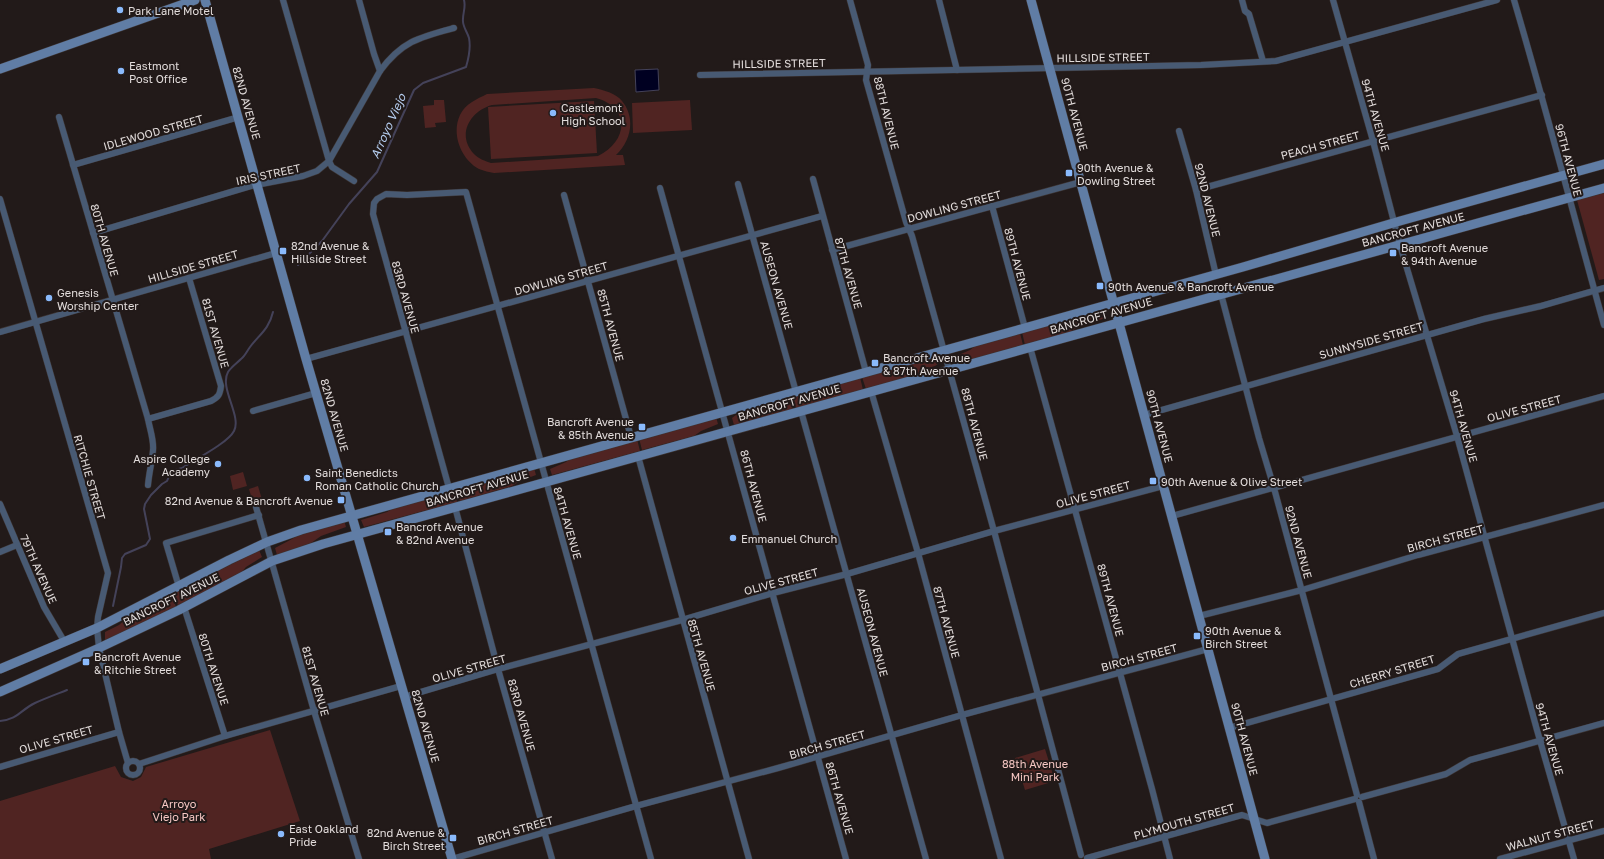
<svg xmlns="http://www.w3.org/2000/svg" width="1604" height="859" font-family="'Golos Text',sans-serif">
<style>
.green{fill:#502422;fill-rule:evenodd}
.water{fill:#000021;stroke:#444259}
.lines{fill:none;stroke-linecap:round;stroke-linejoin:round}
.stream{stroke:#444259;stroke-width:2}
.street-casing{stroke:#3d3534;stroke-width:7}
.secondary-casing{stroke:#3d3534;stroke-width:10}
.street{stroke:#485a73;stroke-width:6}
.secondary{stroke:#607da5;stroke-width:9}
.poi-dot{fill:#8abafc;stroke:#221a19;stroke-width:1.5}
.labels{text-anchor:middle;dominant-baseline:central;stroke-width:4;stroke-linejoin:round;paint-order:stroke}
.poi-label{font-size:11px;fill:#e2dcdb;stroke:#221a19;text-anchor:start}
.street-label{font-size:11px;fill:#e2dcdb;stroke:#221a19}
.park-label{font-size:11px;fill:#f6c7c3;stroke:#221a19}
.water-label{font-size:12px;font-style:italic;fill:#b6cef0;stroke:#221a19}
</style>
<rect width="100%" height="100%" fill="#221a19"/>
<g class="green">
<path d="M 594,88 C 603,90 616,93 622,101 C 636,118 631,141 616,155 L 623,155 L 625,165 L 494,173 C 489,172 484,171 479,169 C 461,159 451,134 460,115 C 465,104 477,99 487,94 ZM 596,98 C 632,108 627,142 598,156 L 491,163 C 485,161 479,159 474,154 C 456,135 470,111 492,105 Z"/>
<path d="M 434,100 L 444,100 L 446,122 L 435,123 L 436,127 L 425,128 L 423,106 L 434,105 Z"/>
<path d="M 690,100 L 692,130 L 633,133 L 632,103 Z"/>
<path d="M 594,101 L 597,153 L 491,159 L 488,107 Z"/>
<path d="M 1604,193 L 1604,279 L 1599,280 L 1577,200 Z"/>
<path d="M 1103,310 L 1106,318 L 1079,326 L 1069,333 L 1025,345 L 1022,332 Z"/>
<path d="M 1020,333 L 1023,345 L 955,364 L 954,357 L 970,350 L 975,346 Z"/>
<path d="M 938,356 L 939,363 L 935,366 L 924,369 L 916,375 L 866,389 L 862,377 Z"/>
<path d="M 860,377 L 863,390 L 796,408 L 792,396 Z"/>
<path d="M 790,397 L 793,409 L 734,425 L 732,418 L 736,415 L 749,412 L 757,406 Z"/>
<path d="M 716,417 L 718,424 L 701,431 L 694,436 L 642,450 L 639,438 Z"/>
<path d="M 637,439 L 640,451 L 552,475 L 550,469 L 566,462 L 574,456 Z"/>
<path d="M 534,468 L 536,475 L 520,481 L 512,486 L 460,501 L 456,489 Z"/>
<path d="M 243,472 L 247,486 L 233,490 L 230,476 Z"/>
<path d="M 258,486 L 263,503 L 254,506 L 249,489 Z"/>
<path d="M 454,490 L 457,502 L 364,527 L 361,520 L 387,512 L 397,506 Z"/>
<path d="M 344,520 L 346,527 L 321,536 L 311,543 L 277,555 L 275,548 L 292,539 L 303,532 Z"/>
<path d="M 259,550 L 262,557 L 246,567 L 240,574 L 178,606 L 175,593 Z"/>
<path d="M 173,595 L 176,608 L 105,641 L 105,632 L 119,625 L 127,618 Z"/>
<path d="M 270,730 L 300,821 L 209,849 L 211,859 L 0,859 L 0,801 L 115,766 L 121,777 L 133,781 L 141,777 L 146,767 Z"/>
<path d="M 1045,749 L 1055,781 L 1025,790 L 1015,758 Z"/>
</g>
<path class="water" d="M 658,69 L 659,90 L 636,92 L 635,70 Z"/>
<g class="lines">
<g class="stream">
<path d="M 298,265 L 322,241 L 349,204 L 377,172 L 414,90 L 423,83 L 466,67 C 469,57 471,48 469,38 C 467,31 462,26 463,19 C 463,12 466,7 464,0"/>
<path d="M 113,606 L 121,567 L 122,558 L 125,554 L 146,545 L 150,539 L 144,509 L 145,504 L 151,495 L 162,484 L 167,481 C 169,474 174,469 182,468 C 194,460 228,443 234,431 C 242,416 219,388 228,372 C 231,367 237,363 241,359 C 245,356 247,351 250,347 C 260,334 269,329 273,312"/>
<path d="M 0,721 C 19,719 20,710 35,703 C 46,698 57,694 67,690"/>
</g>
<defs>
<g id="street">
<path d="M 283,0 L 329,161 L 332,167 L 354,181"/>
<path d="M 359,0 L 374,54 L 380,71"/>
<path d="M 850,0 L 868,65 L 866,80 L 906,222 L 912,236 L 994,531 L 1081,855"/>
<path d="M 939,0 L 957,70"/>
<path d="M 1242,0 L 1245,11 L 1249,14 L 1263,61"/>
<path d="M 1333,0 L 1373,141 L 1400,245 L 1457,436 L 1537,730 L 1574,859"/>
<path d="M 1514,0 C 1546,108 1574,217 1604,325"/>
<path d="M 700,75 L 1201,65 L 1276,61 L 1497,0"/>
<path d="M 59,117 L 148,419 C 150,430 154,440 153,450 C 152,462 149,473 148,485"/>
<path d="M 1179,131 L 1196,190 L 1216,275"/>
<path d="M 73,165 L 239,117"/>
<path d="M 813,179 L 866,372"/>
<path d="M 738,184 L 796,392"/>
<path d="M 660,188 L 846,859"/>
<path d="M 1196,190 L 1542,95"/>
<path d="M 564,195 L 631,437"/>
<path d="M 0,199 L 108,573 L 98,617 L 97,628 L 99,648 L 119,732 L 128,763"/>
<path d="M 992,206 L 1025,328"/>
<path d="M 93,233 L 251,186 L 303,176 L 317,171 L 329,161 L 380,71 C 402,41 420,37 454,28"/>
<path d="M 832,250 L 1081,182"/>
<path d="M 1221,294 L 1259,438 L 1274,488 L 1357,795"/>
<path d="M 0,332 L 276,253"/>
<path d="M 1030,347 L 1152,789 L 1170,859"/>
<path d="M 306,359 L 822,216"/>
<path d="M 871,391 L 918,553 L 1001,859"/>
<path d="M 253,411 L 316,393"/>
<path d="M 801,411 L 926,859"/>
<path d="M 1144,415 L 1484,319 L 1541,306 L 1604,288"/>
<path d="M 148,419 L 211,401 C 219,397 220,394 221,386 L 189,278"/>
<path d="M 638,456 L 749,859"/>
<path d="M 449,488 L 373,214 L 374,203 L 377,199 L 386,194 L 407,195 L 466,192 L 651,859"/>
<path d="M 0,504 L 44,607 L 64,641"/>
<path d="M 256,507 L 314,711 L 359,859"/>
<path d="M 455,507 L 498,669 L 552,859"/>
<path d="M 1172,516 L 1604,396"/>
<path d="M 0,552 L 17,545"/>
<path d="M 179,587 L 166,543 L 259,515"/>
<path d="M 184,607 L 225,736"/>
<path d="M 1199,616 L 1302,590 L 1418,555 L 1604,505"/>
<path d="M 404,697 L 498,669 L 682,620 L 773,593 L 847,574 L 994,531 L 1163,486"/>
<path d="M 1229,728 L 1438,669 L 1458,654 L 1604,613"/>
<circle cx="133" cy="768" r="7"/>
<path d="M 139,764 L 225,736 L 401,686"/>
<path d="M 0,767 L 119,732"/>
<path d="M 1362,797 L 1446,774 L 1470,760 L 1604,723"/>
<path d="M 1359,802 L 1374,859"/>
<path d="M 1087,858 L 1242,815 L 1267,823 L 1355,799"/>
<path d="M 452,859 L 636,806 L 778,768 L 962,715 L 1208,649"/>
<path d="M 1500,859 L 1604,831"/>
</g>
<g id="secondary">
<path d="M 205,0 L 306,359 L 452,859"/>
<path d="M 1031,0 L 1265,859"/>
<path d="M 0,69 L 195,0"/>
<path d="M 0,669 L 97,628 L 229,560 L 267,542 L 301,530 L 1243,267 L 1400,221 L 1604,164"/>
<path d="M 0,692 L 99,648 L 179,610 L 272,561 L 323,544 L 1604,188"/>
</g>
</defs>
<use href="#street" class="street-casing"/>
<use href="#secondary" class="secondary-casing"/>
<use href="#street" class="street"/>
<use href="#secondary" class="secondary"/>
</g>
<g class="poi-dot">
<circle cx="120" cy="10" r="4"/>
<circle cx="121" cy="71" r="4"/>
<circle cx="553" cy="113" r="4"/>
<rect x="1065" y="169" width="8" height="8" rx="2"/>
<rect x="279" y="247" width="8" height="8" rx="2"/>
<rect x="1389" y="249" width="8" height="8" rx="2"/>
<rect x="1096" y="282" width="8" height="8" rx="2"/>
<circle cx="49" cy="298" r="4"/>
<rect x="871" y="359" width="8" height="8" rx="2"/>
<rect x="638" y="423" width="8" height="8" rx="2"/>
<circle cx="218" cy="464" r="4"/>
<circle cx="307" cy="478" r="4"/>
<rect x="1149" y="477" width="8" height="8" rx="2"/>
<rect x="337" y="496" width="8" height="8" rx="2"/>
<rect x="384" y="528" width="8" height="8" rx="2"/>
<circle cx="733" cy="538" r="4"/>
<rect x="1193" y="632" width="8" height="8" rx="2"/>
<rect x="82" y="658" width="8" height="8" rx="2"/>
<circle cx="281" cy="834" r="4"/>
<rect x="449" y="834" width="8" height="8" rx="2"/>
</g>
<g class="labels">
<g class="poi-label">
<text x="128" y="10">Park Lane Motel</text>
<text x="129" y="65">Eastmont<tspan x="129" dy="13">Post Office</tspan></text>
<text x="561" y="107">Castlemont<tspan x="561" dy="13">High School</tspan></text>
<text x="1077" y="167">90th Avenue &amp;<tspan x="1077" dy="13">Dowling Street</tspan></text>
<text x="291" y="245">82nd Avenue &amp;<tspan x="291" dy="13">Hillside Street</tspan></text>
<text x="1401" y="247">Bancroft Avenue<tspan x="1401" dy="13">&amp; 94th Avenue</tspan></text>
<text x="1108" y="286">90th Avenue &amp; Bancroft Avenue</text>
<text x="57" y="292">Genesis<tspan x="57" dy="13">Worship Center</tspan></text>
<text x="883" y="357">Bancroft Avenue<tspan x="883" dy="13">&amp; 87th Avenue</tspan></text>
<text x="634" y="421" text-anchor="end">Bancroft Avenue<tspan x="634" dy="13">&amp; 85th Avenue</tspan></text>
<text x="210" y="458" text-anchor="end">Aspire College<tspan x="210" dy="13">Academy</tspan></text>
<text x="315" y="472">Saint Benedicts<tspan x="315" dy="13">Roman Catholic Church</tspan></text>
<text x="1161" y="481">90th Avenue &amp; Olive Street</text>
<text x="333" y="500" text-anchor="end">82nd Avenue &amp; Bancroft Avenue</text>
<text x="396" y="526">Bancroft Avenue<tspan x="396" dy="13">&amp; 82nd Avenue</tspan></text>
<text x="741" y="538">Emmanuel Church</text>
<text x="1205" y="630">90th Avenue &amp;<tspan x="1205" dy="13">Birch Street</tspan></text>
<text x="94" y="656">Bancroft Avenue<tspan x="94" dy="13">&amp; Ritchie Street</tspan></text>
<text x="289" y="828">East Oakland<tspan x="289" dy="13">Pride</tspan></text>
<text x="445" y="832" text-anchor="end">82nd Avenue &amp;<tspan x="445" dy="13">Birch Street</tspan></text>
</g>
<g class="street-label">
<text transform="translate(1103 57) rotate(-1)">HILLSIDE STREET</text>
<text transform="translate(779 63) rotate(-1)">HILLSIDE STREET</text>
<text transform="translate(247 103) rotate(74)">82ND AVENUE</text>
<text transform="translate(887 113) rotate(76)">88TH AVENUE</text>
<text transform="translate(1075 114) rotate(75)">90TH AVENUE</text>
<text transform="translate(1376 115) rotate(74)">94TH AVENUE</text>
<text transform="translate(153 132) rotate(-16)">IDLEWOOD STREET</text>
<text transform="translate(1320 145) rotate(-15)">PEACH STREET</text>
<text transform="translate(1569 160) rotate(75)">96TH AVENUE</text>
<text transform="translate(268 174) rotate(-12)">IRIS STREET</text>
<text transform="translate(1208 200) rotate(76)">92ND AVENUE</text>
<text transform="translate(954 206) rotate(-15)">DOWLING STREET</text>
<text transform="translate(1413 229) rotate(-15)">BANCROFT AVENUE</text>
<text transform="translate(105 240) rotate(74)">80TH AVENUE</text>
<text transform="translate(1018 264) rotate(75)">89TH AVENUE</text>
<text transform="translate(193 266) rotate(-16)">HILLSIDE STREET</text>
<text transform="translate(849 273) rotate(74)">87TH AVENUE</text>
<text transform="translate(561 278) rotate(-16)">DOWLING STREET</text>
<text transform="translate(777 285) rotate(74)">AUSEON AVENUE</text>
<text transform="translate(406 297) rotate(74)">83RD AVENUE</text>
<text transform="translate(1101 315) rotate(-16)">BANCROFT AVENUE</text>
<text transform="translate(611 325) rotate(75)">85TH AVENUE</text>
<text transform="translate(216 333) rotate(74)">81ST AVENUE</text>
<text transform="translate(1371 340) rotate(-16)">SUNNYSIDE STREET</text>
<text transform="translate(789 402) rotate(-16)">BANCROFT AVENUE</text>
<text transform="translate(1524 408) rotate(-15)">OLIVE STREET</text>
<text transform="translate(335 415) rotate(74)">82ND AVENUE</text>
<text transform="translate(975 424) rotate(75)">88TH AVENUE</text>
<text transform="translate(1160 426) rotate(75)">90TH AVENUE</text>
<text transform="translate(1464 426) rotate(74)">94TH AVENUE</text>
<text transform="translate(90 477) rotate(74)">RITCHIE STREET</text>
<text transform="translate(754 486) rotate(75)">86TH AVENUE</text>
<text transform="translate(477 488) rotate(-16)">BANCROFT AVENUE</text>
<text transform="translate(1093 494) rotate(-15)">OLIVE STREET</text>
<text transform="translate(568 523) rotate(74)">84TH AVENUE</text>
<text transform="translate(1445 538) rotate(-15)">BIRCH STREET</text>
<text transform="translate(1299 542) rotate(75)">92ND AVENUE</text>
<text transform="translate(39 569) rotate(66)">79TH AVENUE</text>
<text transform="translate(781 581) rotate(-15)">OLIVE STREET</text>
<text transform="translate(171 599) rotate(-26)">BANCROFT AVENUE</text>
<text transform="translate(1111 600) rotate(75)">89TH AVENUE</text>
<text transform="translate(947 622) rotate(75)">87TH AVENUE</text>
<text transform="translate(873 632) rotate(75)">AUSEON AVENUE</text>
<text transform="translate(702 655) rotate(74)">85TH AVENUE</text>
<text transform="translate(1139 657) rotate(-15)">BIRCH STREET</text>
<text transform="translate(469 668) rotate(-16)">OLIVE STREET</text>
<text transform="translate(214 669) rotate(72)">80TH AVENUE</text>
<text transform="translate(1392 671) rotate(-17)">CHERRY STREET</text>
<text transform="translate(316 681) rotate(74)">81ST AVENUE</text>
<text transform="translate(522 715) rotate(74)">83RD AVENUE</text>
<text transform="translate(426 726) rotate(74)">82ND AVENUE</text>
<text transform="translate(56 739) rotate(-16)">OLIVE STREET</text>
<text transform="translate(1245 739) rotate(75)">90TH AVENUE</text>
<text transform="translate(1550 739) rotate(74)">94TH AVENUE</text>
<text transform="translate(827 744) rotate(-16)">BIRCH STREET</text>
<text transform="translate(840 798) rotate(74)">86TH AVENUE</text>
<text transform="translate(1184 821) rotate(-16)">PLYMOUTH STREET</text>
<text transform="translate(515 830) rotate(-16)">BIRCH STREET</text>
<text transform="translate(1550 835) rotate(-15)">WALNUT STREET</text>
</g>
<g class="park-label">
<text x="1035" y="763">88th Avenue<tspan x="1035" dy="13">Mini Park</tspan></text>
<text x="179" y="803">Arroyo<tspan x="179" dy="13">Viejo Park</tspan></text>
</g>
<g class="water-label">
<text transform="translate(388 126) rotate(-66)">Arroyo Viejo</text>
</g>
</g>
</svg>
